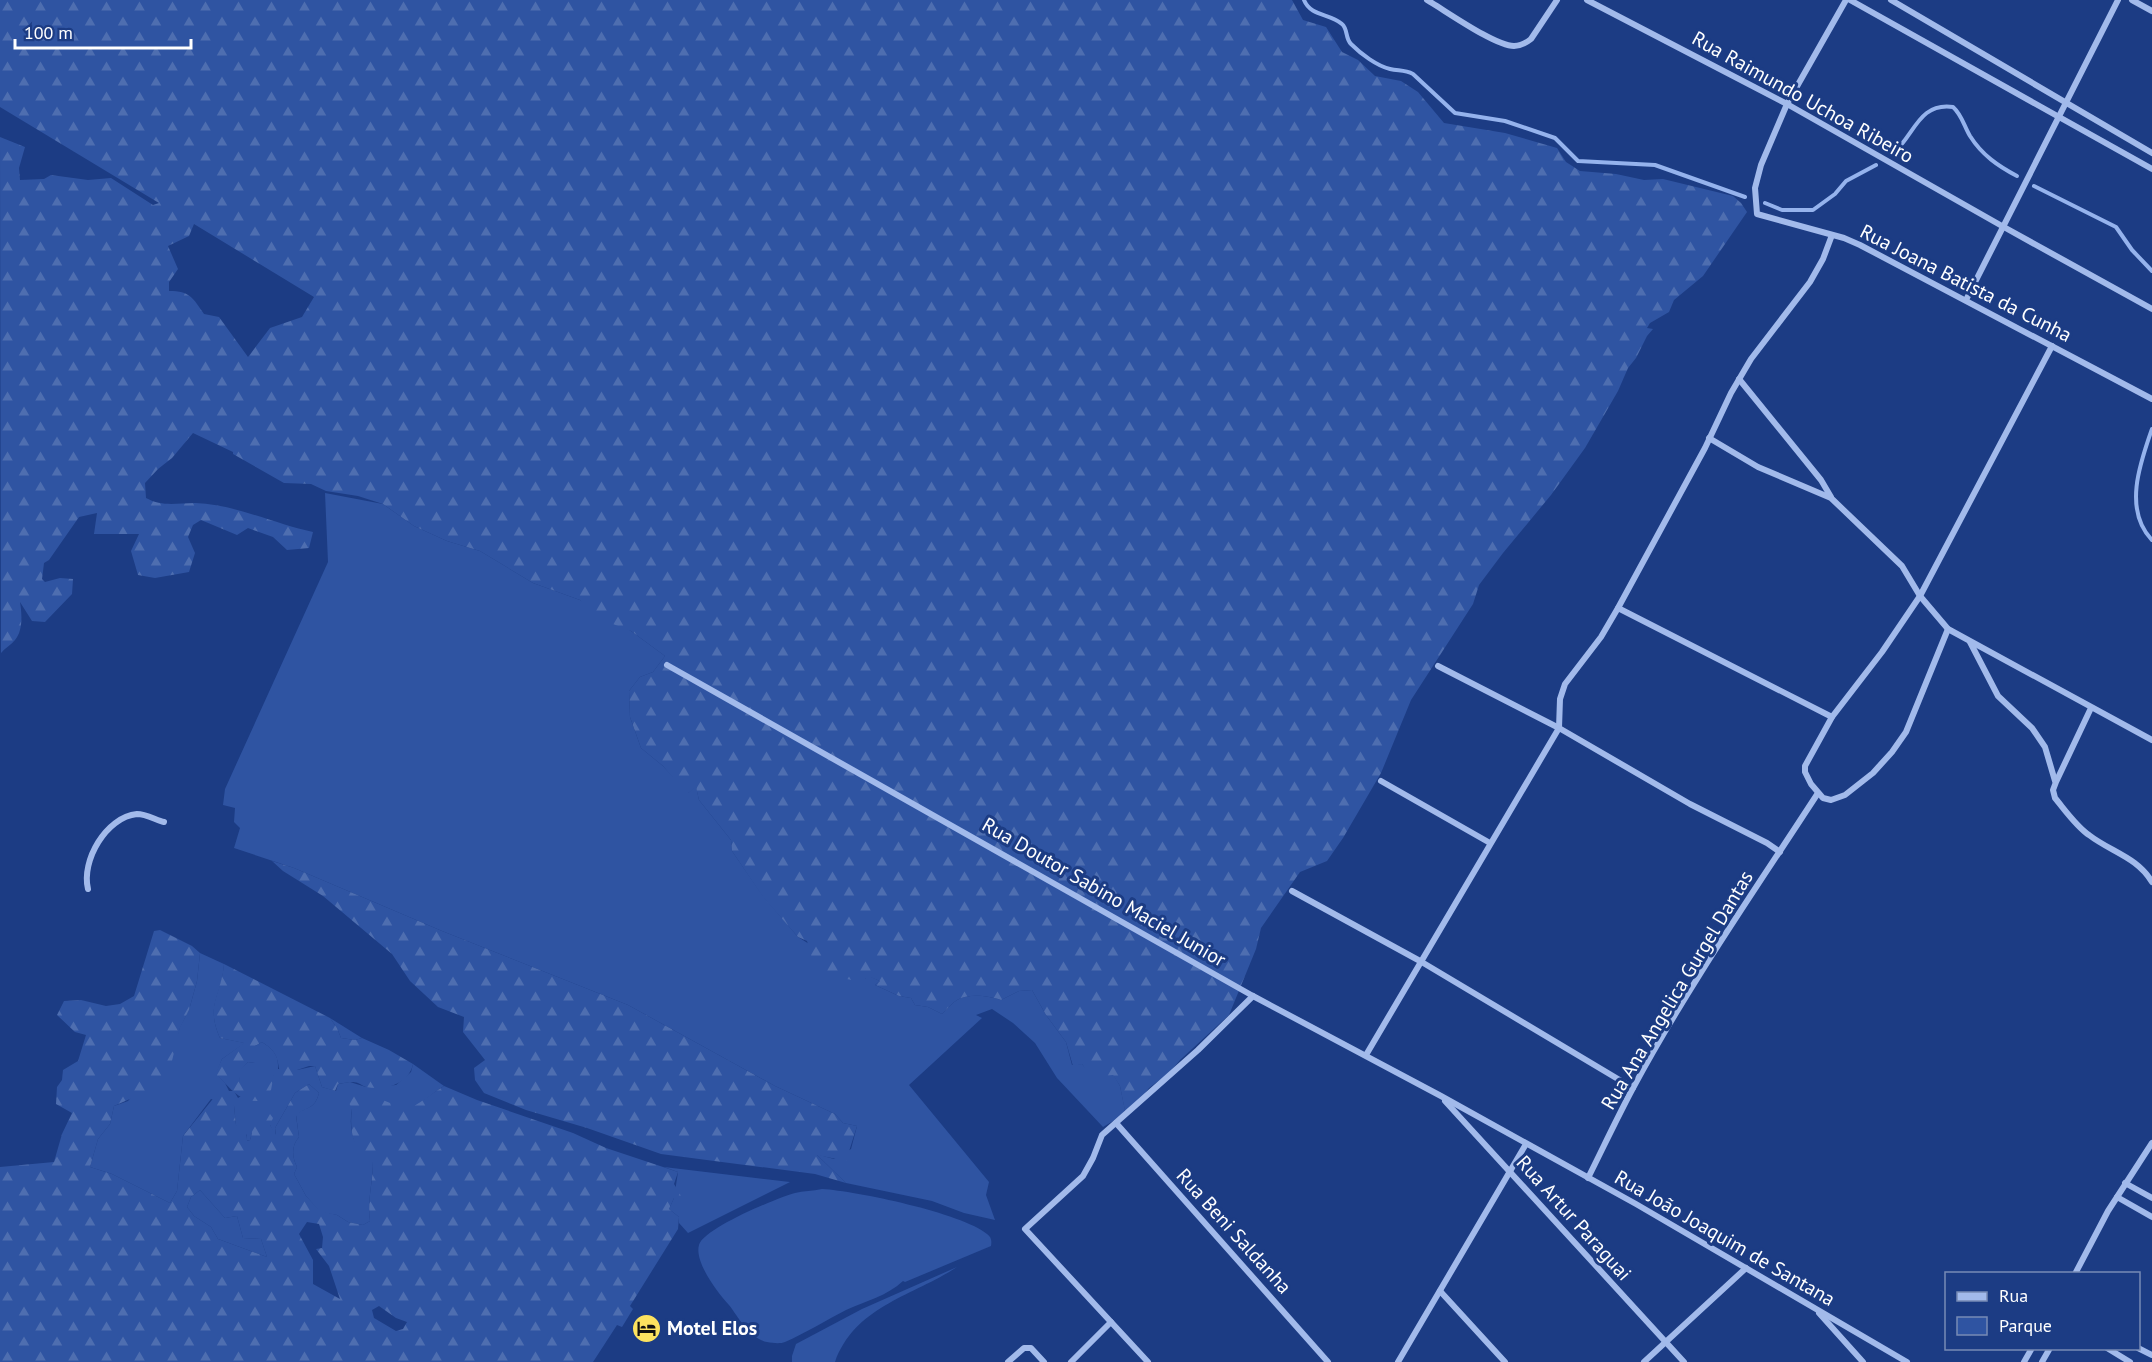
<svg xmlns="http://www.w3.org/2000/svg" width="2152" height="1362" font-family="'PT Sans',sans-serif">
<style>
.green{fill:#2f54a2}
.forest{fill:url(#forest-firs);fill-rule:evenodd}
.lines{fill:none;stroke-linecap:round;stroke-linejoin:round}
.stream{stroke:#95b3ed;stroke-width:4}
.minor{stroke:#a2baeb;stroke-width:6}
.labels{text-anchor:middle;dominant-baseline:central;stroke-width:6;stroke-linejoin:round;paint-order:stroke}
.street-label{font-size:20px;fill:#fff;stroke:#1c3c84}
.poi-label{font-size:20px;font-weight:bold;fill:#fff;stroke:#1c3c84;text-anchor:start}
</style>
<defs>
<pattern id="forest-firs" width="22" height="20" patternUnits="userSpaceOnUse" patternTransform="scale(1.5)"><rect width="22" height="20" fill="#2f54a2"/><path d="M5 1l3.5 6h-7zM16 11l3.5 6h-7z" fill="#4e6eb0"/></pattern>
</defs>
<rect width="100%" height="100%" fill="#1c3c84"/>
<g class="green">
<path d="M 325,493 L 383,504 L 414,526 L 447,541 L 480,551 L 533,583 L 580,600 L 631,631 L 665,656 L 653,672 L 640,677 L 629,691 L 630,717 L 641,748 L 663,766 L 688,793 L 696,786 L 699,800 L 731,840 L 732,851 L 763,896 L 798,937 L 865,979 L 869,976 L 880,981 L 875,985 L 899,996 L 911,998 L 915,1005 L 928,1007 L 942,1014 C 947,1009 952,1003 957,1000 C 969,993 989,996 1001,1000 L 1019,991 L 1032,990 L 1046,1015 L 1066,1042 L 1072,1065 L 1082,1064 C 1090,1074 1100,1077 1113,1074 L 1120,1086 L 1125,1110 L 1120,1117 L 1103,1127 L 1057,1078 L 1035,1043 L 1013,1023 L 992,1009 L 976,1015 L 982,1018 L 909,1085 L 989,1182 L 986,1195 L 995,1220 L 964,1213 L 932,1201 L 846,1183 L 816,1154 L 834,1159 L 851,1149 L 857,1126 L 843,1123 L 835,1114 L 775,1086 L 628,1005 L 442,931 L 294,868 L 234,848 L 240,828 L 234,822 L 235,808 L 223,805 L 225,789 L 328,562 Z"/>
<path d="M 200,953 L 224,964 C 222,997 205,1004 220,1038 L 245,1043 L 222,1059 L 216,1074 L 225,1083 L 229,1091 L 234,1091 L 238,1098 L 274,1075 L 251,1087 L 240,1082 L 238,1072 L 248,1062 L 255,1063 L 255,1046 L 262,1042 C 273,1049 279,1055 278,1069 L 297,1070 L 315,1066 L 322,1087 L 336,1091 L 338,1084 L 350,1082 L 366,1087 L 396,1085 L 411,1072 L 413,1064 L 444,1086 C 432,1093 421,1104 409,1111 C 393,1119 369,1111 352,1109 C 348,1130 354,1151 373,1161 C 373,1182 367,1201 370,1221 L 363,1225 L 348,1222 L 337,1215 L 320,1212 L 306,1196 L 294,1174 L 297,1167 C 292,1157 291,1146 299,1137 L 296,1115 C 307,1105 314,1111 319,1093 L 309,1084 L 295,1093 L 275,1128 L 276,1138 L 270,1125 L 252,1133 L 250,1140 L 246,1141 L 247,1135 L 236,1125 L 234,1106 L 211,1099 L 183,1136 L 177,1191 L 170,1203 L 112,1174 L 90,1167 L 98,1139 L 110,1124 L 114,1106 L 128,1101 L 174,1047 L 180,1027 L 189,1010 L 197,981 Z"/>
<path d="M 330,1018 L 362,1038 L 355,1040 L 341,1038 L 337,1028 Z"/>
<path d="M 664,1167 L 790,1182 L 688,1233 L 679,1223 L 679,1217 L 669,1209 L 674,1198 L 678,1172 Z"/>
<path d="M 822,1189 C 856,1191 962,1213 987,1234 C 991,1237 992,1240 991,1246 L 905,1282 L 903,1281 C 887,1296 866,1301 846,1310 C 826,1320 806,1333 785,1342 C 780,1344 773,1343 767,1342 C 749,1338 739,1318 729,1305 C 718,1293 694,1262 699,1245 C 704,1228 777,1198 795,1193 C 803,1191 813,1191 822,1189 Z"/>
<path d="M 200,1190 L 225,1218 L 237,1216 L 243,1238 L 261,1239 L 267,1257 L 218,1239 L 211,1227 L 194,1216 L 187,1207 L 191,1197 Z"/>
<path d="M 957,1267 C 913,1296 855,1306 835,1362 L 792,1362 L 792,1356 L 796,1344 L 862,1309 Z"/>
</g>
<g class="forest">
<path d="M 0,0 L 1292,0 L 1303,20 L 1326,27 L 1342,52 L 1358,60 L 1375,76 L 1401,81 L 1418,92 L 1444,123 L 1505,133 L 1557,148 L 1566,162 L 1580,171 L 1616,174 L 1644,180 L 1663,179 L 1733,196 L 1741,203 L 1747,212 L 1703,276 L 1674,300 L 1669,312 L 1650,323 L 1647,328 L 1653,329 L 1647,336 L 1636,358 L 1628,368 L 1618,391 L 1585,448 L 1551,495 L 1503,553 L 1479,585 L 1473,604 L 1411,700 L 1381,773 L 1343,838 L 1327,861 L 1300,872 L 1261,928 L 1256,949 L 1229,1015 L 1180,1060 L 1169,1073 L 1149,1088 L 1139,1101 L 1125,1111 L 1120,1086 L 1113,1075 L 1092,1078 L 1082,1064 L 1073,1066 L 1066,1042 L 1046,1015 L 1032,990 L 1019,991 L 1001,1000 C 989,996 969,993 957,1000 C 952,1003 947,1009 942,1014 L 928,1007 L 915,1005 L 911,998 L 899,996 L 875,985 L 880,981 L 870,977 C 851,987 828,972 813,962 L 807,941 L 798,937 L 763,897 L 732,851 L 731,840 L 699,800 L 696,787 L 687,794 L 663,766 L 641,748 L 630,717 L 629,691 L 640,677 L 653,672 L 665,656 L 631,631 L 600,619 L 580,600 L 533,583 L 480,551 L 447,541 L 414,526 L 383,504 L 358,496 L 326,491 L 311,484 L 284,483 L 233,454 L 233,452 L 193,433 L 172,458 L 158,469 L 145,483 L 146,498 C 162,507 177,503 195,503 C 234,504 275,524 313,532 L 309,548 L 287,550 L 273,537 L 248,528 L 237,535 L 201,520 L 193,525 L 188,537 L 195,553 L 189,572 L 155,578 L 138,575 L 131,551 L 139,534 L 94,534 L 97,513 L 79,517 L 49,560 L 44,563 L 42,579 L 45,582 L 60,578 L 73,579 L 72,594 L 45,622 L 32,621 L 20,602 C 22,614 23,631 15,640 C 11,645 5,648 1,653 L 0,137 L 25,147 L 19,168 L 20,180 L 44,179 L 51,175 L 88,180 L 111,178 L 153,205 L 159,203 L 0,107 ZM 194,224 L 314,297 L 302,317 L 270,328 L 248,357 L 219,317 L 204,314 C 193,298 190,291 169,291 L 169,282 L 178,269 L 168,246 L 189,236 Z"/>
<path d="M 272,861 L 294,868 L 442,931 L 628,1005 L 775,1086 L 835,1114 L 843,1123 L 857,1126 L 846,1161 L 817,1155 L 846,1183 L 815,1174 L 661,1154 L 587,1128 L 526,1110 L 484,1093 L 475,1080 L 474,1068 L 485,1060 L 463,1032 L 464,1017 L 438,1007 L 410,981 L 392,954 L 323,896 L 283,871 Z"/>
<path d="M 160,930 L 192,946 L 200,953 L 197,981 L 189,1010 L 180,1028 L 169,1073 L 148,1091 L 114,1106 L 110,1124 L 98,1139 L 90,1167 L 112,1174 L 170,1203 L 177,1191 L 183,1136 L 220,1090 L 229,1091 L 234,1106 L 236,1125 L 246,1127 L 247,1141 L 250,1140 L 252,1133 L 250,1123 L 256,1114 L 267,1110 L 273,1118 L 270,1125 L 276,1135 L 275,1128 L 295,1093 L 309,1084 L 319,1093 C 314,1111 307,1105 296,1116 L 299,1137 C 291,1146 292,1157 297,1167 L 294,1174 L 306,1196 L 320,1211 L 337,1215 L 348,1222 L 363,1225 L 370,1221 C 367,1201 373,1182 373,1162 C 369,1159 363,1157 360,1153 C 351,1141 350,1123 352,1109 L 345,1095 L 378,1098 L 390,1103 L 394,1114 C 414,1110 427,1096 444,1086 L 477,1100 L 573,1133 L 606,1148 L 678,1172 L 674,1184 L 681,1196 L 674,1198 L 669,1209 L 679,1217 L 678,1229 L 630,1306 L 633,1309 L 622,1327 L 617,1325 L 593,1362 L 0,1362 L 0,1167 L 54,1162 L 62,1134 L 72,1113 L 56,1104 L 57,1087 L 62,1080 L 63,1070 L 78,1061 L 86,1035 L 75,1032 L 57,1015 L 64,1001 L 81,1000 L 106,1006 L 120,1004 L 134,996 L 154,931 ZM 200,1190 L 225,1218 L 237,1216 L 243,1238 L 261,1239 L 267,1257 L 218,1239 L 211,1227 L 194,1216 L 187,1207 L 191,1197 ZM 307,1222 L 319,1224 L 323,1237 L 322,1248 L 316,1249 L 329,1266 L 340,1299 L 313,1284 L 313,1260 L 299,1234 ZM 379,1306 L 396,1318 L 407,1322 L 403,1329 L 396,1331 L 374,1318 L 372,1310 Z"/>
<path d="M 224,964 L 330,1018 L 337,1028 L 341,1038 L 355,1040 L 362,1038 L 389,1050 L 413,1064 C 409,1084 385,1091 366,1087 C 361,1085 358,1082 353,1082 C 348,1082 343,1083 338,1084 L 335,1091 L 322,1087 L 315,1066 L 309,1066 L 297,1070 L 296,1080 L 289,1084 L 282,1080 C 276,1061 281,1054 262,1042 L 255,1046 L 255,1063 L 248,1062 L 239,1072 L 240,1081 L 251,1086 L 274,1074 L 271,1090 L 261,1101 C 237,1102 233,1089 215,1074 L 222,1059 L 244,1043 L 220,1038 C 205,1004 221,997 224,964 Z"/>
</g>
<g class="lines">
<g class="stream">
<path d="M 1304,0 C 1311,17 1330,13 1342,24 C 1348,29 1345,38 1351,44 C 1361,54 1377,66 1390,69 C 1399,71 1405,70 1413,74 L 1455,113 L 1505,121 L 1555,138 L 1578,161 L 1655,165 L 1745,197"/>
<path d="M 1893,153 C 1914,137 1918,102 1953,107 C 1962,115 1964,126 1970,136 C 1982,155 1998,166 2017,176"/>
<path d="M 2034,186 L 2116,227 L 2132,250 L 2152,271"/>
<path d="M 1765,203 L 1782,210 L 1813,210 L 1835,194 L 1846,181 L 1876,165"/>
<path d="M 2152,429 C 2140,463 2123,510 2152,540"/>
</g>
<g class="minor">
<path d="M 1427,0 C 1446,11 1495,46 1514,46 C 1521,46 1526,43 1531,39 L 1557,0"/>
<path d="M 1587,0 L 1787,104 L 2002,226 L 2152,309"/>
<path d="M 1846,0 L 1787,104 L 1761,165 L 1755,188 L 1757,214 L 1844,238 L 1860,245 L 2152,399"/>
<path d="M 1850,0 L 2152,169"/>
<path d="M 1891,0 L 2152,153"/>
<path d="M 2132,0 L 2152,11"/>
<path d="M 1966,300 L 2118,0"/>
<path d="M 1739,379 L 1821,480 L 1831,497"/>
<path d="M 1709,438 L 1758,467 L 1831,498 L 1902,566 L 1920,596 L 1948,629 L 2152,740"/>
<path d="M 1618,608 L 1832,717"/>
<path d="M 1948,629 L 1906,732 L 1892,752 L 1873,773 L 1845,795 L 1831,800 L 1823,798 L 1811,784 L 1805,772 L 1805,766 L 1832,717 L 1882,652 L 1920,596 L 2052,346"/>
<path d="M 1970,642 L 1998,696 L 2032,728 L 2045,747 L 2055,781"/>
<path d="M 667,665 L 1253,996 L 1441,1096 L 1636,1204 L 1907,1362"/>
<path d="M 1438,666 L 1559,728 L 1690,804 L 1767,843 L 1780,852"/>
<path d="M 2091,708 L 2056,782 L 2053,790 L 2055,798 C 2065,810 2076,826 2089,835 C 2111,852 2137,857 2152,882"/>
<path d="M 1381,781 L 1490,843"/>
<path d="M 88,889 C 81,861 106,817 137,814 C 146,814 156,820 164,822"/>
<path d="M 1292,891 L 1420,961 L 1633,1088"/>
<path d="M 1366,1055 L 1559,728 L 1560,699 L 1565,684 L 1601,637 L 1618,608 L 1705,448 L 1731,393 L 1751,359 L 1810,282 L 1823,259 L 1832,235"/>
<path d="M 1445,1101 L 1684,1362"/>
<path d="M 1116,1123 L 1328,1362"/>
<path d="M 1588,1178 C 1603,1148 1617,1118 1633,1088 C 1688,986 1755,890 1818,793"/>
<path d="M 2125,1183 L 2152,1198"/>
<path d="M 2117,1197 L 2152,1217"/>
<path d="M 2075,1274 L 2108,1211 L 2152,1143"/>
<path d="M 1440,1291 L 1505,1362"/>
<path d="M 1819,1313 L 1863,1362"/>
<path d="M 2107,1348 L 2130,1362"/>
<path d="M 2138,1348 L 2152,1355"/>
<path d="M 1008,1362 L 1024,1348 L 1031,1348 L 1044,1362"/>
<path d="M 1071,1362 L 1111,1322"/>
<path d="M 1148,1362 L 1025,1229 L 1083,1176 L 1093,1158 L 1102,1135 L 1198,1050 L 1253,996"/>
<path d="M 1398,1362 L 1526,1144"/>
<path d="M 1644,1362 L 1746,1268"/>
<path d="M 2024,1362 L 2032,1348"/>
<path d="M 2042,1362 L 2050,1348"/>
</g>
</g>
<defs>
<symbol id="hotel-disc" viewBox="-11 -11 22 22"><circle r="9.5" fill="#fce25f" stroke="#1c3c84"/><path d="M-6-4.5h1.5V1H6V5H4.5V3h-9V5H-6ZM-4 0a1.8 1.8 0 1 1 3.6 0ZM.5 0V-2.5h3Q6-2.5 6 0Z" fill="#111"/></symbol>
</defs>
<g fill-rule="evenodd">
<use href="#hotel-disc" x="630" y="1312" width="33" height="33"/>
</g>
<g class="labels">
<g class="street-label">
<text transform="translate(1803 97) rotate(29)">Rua Raimundo Uchoa Ribeiro</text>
<text transform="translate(1966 283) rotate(27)">Rua Joana Batista da Cunha</text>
<text transform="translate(1104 892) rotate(30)">Rua Doutor Sabino Maciel Junior</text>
<text transform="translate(1677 990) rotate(-59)">Rua Ana Angelica Gurgel Dantas</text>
<text transform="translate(1574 1218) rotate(48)">Rua Artur Paraguai</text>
<text transform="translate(1234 1231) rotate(48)">Rua Beni Saldanha</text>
<text transform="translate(1725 1238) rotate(30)">Rua João Joaquim de Santana</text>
</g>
<g class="poi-label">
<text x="667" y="1328">Motel Elos</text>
</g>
</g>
<rect x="1945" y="1272" width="195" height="78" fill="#1c3c84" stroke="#778ab5" stroke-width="1.5"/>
<rect x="1957" y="1292" width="30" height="9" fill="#a2baeb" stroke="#778ab5" stroke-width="1.5"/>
<text x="1999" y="1302" font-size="18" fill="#ffffff">Rua</text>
<rect x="1957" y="1317" width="30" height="18" fill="#2f54a2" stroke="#778ab5" stroke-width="1.5"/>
<text x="1999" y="1332" font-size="18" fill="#ffffff">Parque</text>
<path d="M15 39v9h176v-9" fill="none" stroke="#ffffff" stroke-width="3"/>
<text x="24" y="39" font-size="18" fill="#ffffff" stroke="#1c3c84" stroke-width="4.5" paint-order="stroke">100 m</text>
</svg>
